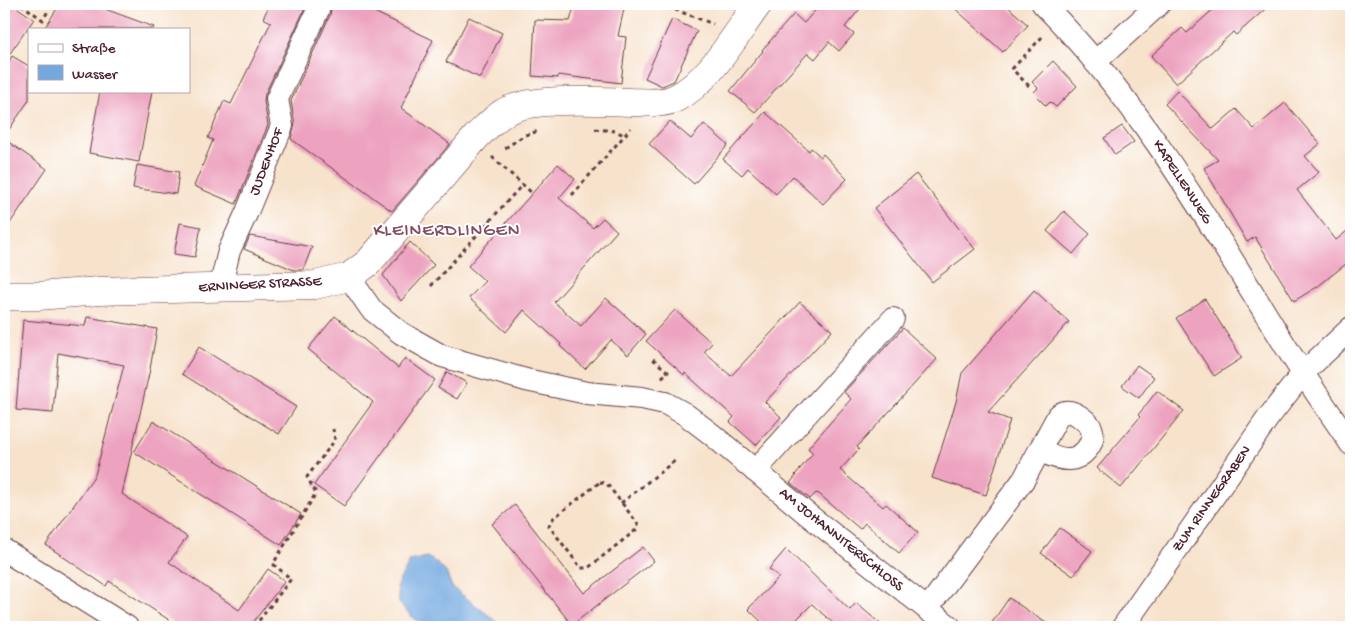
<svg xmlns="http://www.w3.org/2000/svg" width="1355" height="631" font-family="'Gochi Hand',sans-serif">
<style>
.water{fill:#73a8e0;stroke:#5e6486}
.building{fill:#eda3bf}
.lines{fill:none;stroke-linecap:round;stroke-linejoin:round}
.minor-casing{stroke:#643c43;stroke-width:24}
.tertiary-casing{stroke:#643c43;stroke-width:29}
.path{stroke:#643c43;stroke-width:3;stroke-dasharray:4 4;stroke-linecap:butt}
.minor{stroke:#fff;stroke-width:22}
.tertiary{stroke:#fff;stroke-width:28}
.labels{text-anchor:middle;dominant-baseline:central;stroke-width:4;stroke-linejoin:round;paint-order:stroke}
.street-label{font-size:15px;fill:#4a1f2b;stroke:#fff}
.quarter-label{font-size:18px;letter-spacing:1px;fill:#834d5f;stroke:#fff}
</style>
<rect width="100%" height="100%" fill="#fff"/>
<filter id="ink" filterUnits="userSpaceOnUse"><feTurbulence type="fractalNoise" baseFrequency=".02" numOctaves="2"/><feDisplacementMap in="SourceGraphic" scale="10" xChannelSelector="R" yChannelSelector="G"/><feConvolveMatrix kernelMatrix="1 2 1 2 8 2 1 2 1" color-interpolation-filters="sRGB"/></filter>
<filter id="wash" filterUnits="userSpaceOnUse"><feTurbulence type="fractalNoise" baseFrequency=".0096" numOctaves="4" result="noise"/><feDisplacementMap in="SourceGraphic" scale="20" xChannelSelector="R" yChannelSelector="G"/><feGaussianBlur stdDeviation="1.12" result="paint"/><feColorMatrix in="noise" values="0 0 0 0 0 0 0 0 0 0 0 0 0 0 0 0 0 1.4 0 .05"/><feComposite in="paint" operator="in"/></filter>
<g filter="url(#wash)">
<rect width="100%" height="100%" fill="#f7e2cb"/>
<path class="water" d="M 427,557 L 437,563 L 446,572 L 452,587 L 496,621 L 499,627 L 429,627 L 412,617 L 399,603 L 397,585 L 410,561 Z"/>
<g id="blocks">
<g class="building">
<path d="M 12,4 L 34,19 L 4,62 L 4,15 Z"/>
<path d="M 60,4 L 109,4 L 105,9 L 154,27 L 153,29 L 44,29 Z"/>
<path d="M 270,4 L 307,4 L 265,94 L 264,101 L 268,125 L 236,204 L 194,186 L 213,140 L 208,138 L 224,101 L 231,104 L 271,22 L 263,18 Z"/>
<path d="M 329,4 L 373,4 L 370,10 L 433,40 L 401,108 L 450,144 L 392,211 L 291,139 L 295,124 L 291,101 L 330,15 L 331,9 Z"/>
<path d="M 575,4 L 625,4 L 618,36 L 626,37 L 621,83 L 558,75 L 558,78 L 532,76 L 535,20 L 570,21 Z"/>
<path d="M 821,4 L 864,4 L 845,27 L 854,34 L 839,51 L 829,42 L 815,59 L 808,53 L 755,112 L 730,91 L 763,51 L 762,50 L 794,14 L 804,23 Z"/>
<path d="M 950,4 L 1005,4 L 1028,25 L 1003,52 Z"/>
<path d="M 1219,4 L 1271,4 L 1236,35 L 1233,32 L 1176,84 L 1151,56 L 1182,28 L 1187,33 Z"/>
<path d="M 469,17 L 502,33 L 480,78 L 446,62 Z"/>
<path d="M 672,19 L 697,31 L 674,81 L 662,86 L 645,78 Z"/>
<path d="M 12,56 L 29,66 L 29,100 L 4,137 L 4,68 Z"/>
<path d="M 1053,61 L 1077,86 L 1056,107 L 1050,102 L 1046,106 L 1033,93 L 1038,88 L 1032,82 Z"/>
<path d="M 100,91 L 152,91 L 139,162 L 89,153 Z"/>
<path d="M 1177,91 L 1213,129 L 1236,109 L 1254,129 L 1285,103 L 1320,144 L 1305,156 L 1319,172 L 1297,190 L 1336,240 L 1351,228 L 1351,260 L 1317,287 L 1294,301 L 1255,237 L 1247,242 L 1204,168 L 1218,160 L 1165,104 Z"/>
<path d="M 765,112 L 809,151 L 811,148 L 821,157 L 823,154 L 847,179 L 823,204 L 793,176 L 776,194 L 748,168 L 742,175 L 723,159 Z"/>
<path d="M 670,121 L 691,139 L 704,124 L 728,145 L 694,184 L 649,144 Z"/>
<path d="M 1122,126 L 1134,142 L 1115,155 L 1104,138 Z"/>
<path d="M 4,139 L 47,169 L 4,232 Z"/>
<path d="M 558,164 L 575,179 L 559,198 L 593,228 L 603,218 L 617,231 L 554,302 L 581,326 L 606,298 L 646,334 L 628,355 L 611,340 L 585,369 L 560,346 L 561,344 L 524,310 L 506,332 L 469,298 L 485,281 L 468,266 Z"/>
<path d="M 137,165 L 179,172 L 176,194 L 133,188 Z"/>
<path d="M 916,174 L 975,249 L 932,282 L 874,208 Z"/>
<path d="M 1064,211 L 1090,234 L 1073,254 L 1047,231 Z"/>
<path d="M 180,223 L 201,227 L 195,257 L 174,254 Z"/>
<path d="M 250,236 L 312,247 L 303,270 L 294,270 L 244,249 Z"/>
<path d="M 410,242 L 434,265 L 401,301 L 383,275 Z"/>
<path d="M 1034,290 L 1069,322 L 988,412 L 1010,420 L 986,495 L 932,478 L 956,402 L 962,373 Z"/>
<path d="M 1205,299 L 1242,358 L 1214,376 L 1176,318 Z"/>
<path d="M 800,302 L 832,331 L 765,402 L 781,417 L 756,445 L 730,422 L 734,417 L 685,373 L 684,375 L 646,341 L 675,310 L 712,343 L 704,352 L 731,376 Z"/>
<path d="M 335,316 L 398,368 L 405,358 L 435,380 L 344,506 L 314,485 L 373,402 L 308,349 Z"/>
<path d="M 87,317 L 157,329 L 150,369 L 122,494 L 187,537 L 169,562 L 239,610 L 268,569 L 285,581 L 254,621 L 264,627 L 180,627 L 109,581 L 106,586 L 46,545 L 95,475 L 124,365 L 58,353 L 53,413 L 16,410 L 23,320 L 85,326 Z"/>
<path d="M 903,328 L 937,359 L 857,447 L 859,449 L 840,470 L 883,507 L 886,504 L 918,532 L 899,553 L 865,523 L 860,529 L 819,494 L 816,493 L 810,499 L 790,483 L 796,476 L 795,475 L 813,453 L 808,448 L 851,399 L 844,392 Z"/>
<path d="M 199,347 L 296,407 L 279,434 L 182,374 Z"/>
<path d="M 1137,365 L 1154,377 L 1139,398 L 1122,386 Z"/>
<path d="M 447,372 L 467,383 L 457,399 L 438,388 Z"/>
<path d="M 1157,391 L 1184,411 L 1121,488 L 1097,468 L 1140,417 L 1138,415 Z"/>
<path d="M 153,421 L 301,514 L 281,545 L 134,452 Z"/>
<path d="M 515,505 L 584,593 L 643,547 L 654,561 L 572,625 L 492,524 Z"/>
<path d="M 1060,528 L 1092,551 L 1073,576 L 1041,553 Z"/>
<path d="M 786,549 L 850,610 L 856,603 L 884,627 L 835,627 L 836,626 L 812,604 L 789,627 L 767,627 L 748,609 L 779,577 L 769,569 Z"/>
<path d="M 1009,598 L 1052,627 L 989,627 Z"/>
</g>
</g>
</g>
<g filter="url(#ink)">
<use href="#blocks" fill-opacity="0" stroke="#643c43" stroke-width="1"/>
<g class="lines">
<defs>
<g id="minor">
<path d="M 1043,4 C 1143,105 1213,230 1288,350 C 1308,382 1330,413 1351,444"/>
<path d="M 1095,62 L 1159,4"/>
<path d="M 349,277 L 371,309 L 401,333 L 442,356 L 526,380 L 587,393 L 642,398 L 665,403 L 685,414 L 710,433 L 807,514 L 950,627"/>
<path d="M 220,288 L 229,251 L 247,212 L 282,126 L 277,99 L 318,10"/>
<path d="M 755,471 L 893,319"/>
<path d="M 4,550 L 127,627"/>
<path d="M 927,609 L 1024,479 L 1058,416 C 1060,414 1062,412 1065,412 C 1074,410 1091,423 1092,431 C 1095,444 1082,458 1070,459 C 1059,460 1049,454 1039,451"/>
<path d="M 1123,627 L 1268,418 L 1303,373 L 1351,328"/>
</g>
<path id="tertiary" d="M 4,296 L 38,296 L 99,291 L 315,285 L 349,277 L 368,263 L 477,136 C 487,127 497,115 509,110 C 537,97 599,101 631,102 C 645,102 662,105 676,98 C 711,80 735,35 758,4"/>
</defs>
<use href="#minor" class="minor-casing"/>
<use href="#tertiary" class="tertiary-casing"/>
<g class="path">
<path d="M 21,4 L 43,20 L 52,4"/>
<path d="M 660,4 L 713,24"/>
<path d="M 1029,86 L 1012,69 L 1043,36"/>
<path d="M 595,129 L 615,131 L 624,135"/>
<path d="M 505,148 L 525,135 L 539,131"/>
<path d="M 492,157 L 532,193"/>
<path d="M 572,195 L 631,128"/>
<path d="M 431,286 L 522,185"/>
<path d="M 653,359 L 668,372 L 660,379"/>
<path d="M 600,482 L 607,484 L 638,524 L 636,530 L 588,568 L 581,568 L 549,526 L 551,520 Z"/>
<path d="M 621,503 L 677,459"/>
<path d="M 254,627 L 291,579 L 273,564 L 316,493 L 307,477 L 335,440 L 333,429"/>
</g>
<use href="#minor" class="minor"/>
<use href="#tertiary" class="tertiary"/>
</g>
</g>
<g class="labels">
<g class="street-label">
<text transform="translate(267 162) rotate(-69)">JUDENHOF</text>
<text transform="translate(1182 182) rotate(57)">KAPELLENWEG</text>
<text transform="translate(260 285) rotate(-3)">ERNINGER STRASSE</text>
<text transform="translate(1212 499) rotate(-55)">ZUM RINNEGRABEN</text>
<text transform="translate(841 540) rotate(39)">AM JOHANNITERSCHLOSS</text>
</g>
<g class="quarter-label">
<text x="447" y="231">KLEINERDLINGEN</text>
</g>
</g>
<rect width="1355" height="631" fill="none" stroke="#fff" stroke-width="20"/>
<rect x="28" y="28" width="162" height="65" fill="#ffffff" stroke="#b7a5aa"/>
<rect x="38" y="44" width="25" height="8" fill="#ffffff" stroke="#b7a5aa"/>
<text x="72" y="52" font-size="15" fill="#4a1f2b">Straße</text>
<rect x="38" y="65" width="25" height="15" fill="#73a8e0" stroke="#b7a5aa"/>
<text x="72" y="78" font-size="15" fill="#4a1f2b">Wasser</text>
</svg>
